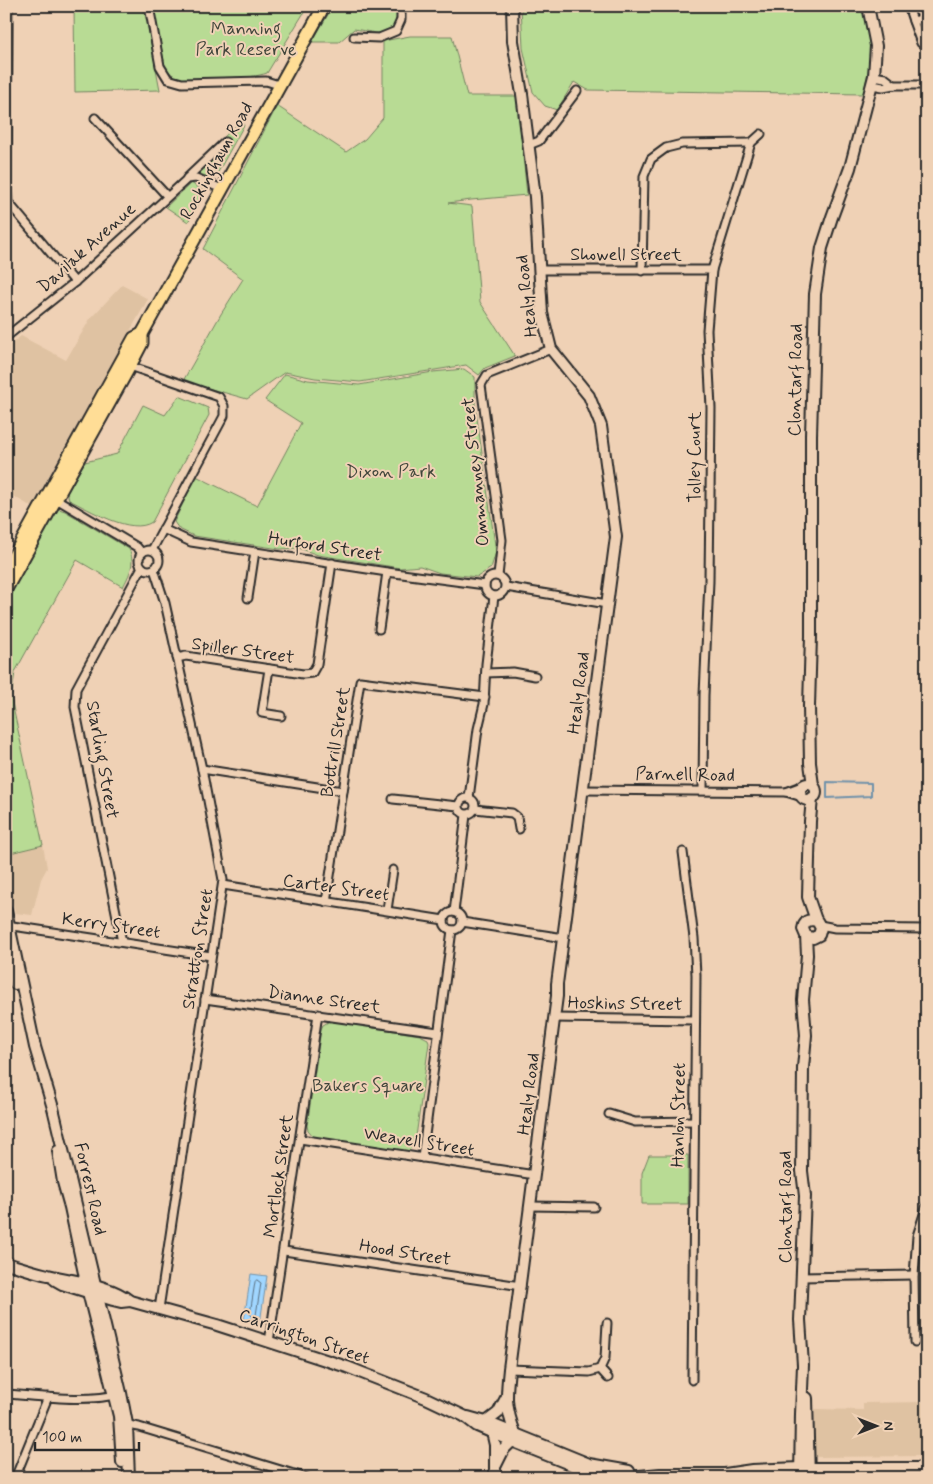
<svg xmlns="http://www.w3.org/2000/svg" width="933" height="1484" font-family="Mynerve,sans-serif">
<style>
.built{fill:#dfc2a2}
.green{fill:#b8db94;stroke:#728360}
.water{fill:#a0d6ff;stroke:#7192aa}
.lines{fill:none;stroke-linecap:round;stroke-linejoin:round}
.shore{stroke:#5a6f80;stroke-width:1}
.stream{stroke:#7192aa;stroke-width:2}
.street-casing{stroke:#2b2b2b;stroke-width:11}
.secondary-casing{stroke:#2b2b2b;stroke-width:14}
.primary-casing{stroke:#2b2b2b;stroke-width:15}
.street{stroke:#efd1b5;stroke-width:7}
.secondary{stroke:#efd1b5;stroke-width:10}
.primary{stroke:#ffdd96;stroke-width:11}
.labels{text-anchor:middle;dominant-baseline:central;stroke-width:4;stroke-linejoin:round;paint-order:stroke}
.park-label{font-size:18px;fill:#40453b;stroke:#efd1b5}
.street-label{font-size:18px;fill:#2b2b2b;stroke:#efd1b5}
</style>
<rect width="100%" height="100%" fill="#efd1b5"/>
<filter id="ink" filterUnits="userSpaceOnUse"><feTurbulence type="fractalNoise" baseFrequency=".02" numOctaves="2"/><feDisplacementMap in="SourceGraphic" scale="10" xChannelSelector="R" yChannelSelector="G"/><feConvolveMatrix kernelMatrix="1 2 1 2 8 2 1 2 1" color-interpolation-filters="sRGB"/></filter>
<g filter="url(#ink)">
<g class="built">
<path d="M 122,285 L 148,299 L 32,507 L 6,492 L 6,348 L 21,336 L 66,360 L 90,319 Z"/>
<path d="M 43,845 L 47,868 L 41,879 L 32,915 L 15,913 L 6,877 L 6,854 Z"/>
<path d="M 926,1402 L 927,1456 L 814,1457 L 815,1409 L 863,1410 L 863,1403 Z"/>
</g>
<g class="green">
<path d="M 74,6 L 144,6 L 160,90 L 75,92 Z"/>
<path d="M 153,6 L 308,6 L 267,73 C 251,79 192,83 176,77 C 171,74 168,71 165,66 Z"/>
<path d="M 333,6 L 397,6 C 397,42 380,33 354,29 L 339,42 L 312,42 Z"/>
<path d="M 521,6 L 861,6 C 873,41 872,59 863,94 L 588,90 L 574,82 L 557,110 L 545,106 L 533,92 L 523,48 Z"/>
<path d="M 410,36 L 452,36 L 467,96 L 517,96 L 527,195 L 471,200 L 448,203 L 472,206 L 480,302 L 515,356 L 485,368 L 479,375 L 466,365 L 360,382 L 315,378 L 285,372 L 247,399 L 183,381 L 221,314 L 243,279 L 203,249 L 277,106 L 346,152 L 365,139 L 383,118 L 383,41 Z"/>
<path d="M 240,122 L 244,125 L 217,174 L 208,177 L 198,173 L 229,144 L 223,138 Z"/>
<path d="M 191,183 L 205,192 L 188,222 L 166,207 Z"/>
<path d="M 464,369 L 475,377 L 475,404 L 496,552 L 491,568 L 477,577 L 440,573 L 420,566 L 400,568 L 318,555 L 299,548 L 280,549 L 194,536 L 179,529 L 174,522 L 196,476 L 257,506 L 301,423 L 265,400 L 285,374 L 308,380 L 359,385 L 433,372 Z"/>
<path d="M 179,396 L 208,408 L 209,415 L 152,522 C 131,536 89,509 69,500 L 67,492 L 85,462 L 117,454 L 143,405 L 165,415 Z"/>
<path d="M 59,509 L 65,511 L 129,549 C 136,563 129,575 123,587 L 77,560 L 15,672 L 11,698 L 43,845 L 6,854 L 6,596 L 53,511 Z"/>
<path d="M 330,1021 L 420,1035 L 428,1039 L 429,1043 L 415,1144 L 408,1151 L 314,1137 L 308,1130 L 307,1126 L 321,1029 L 323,1025 Z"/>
<path d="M 649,1155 L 688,1155 L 688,1204 L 642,1204 L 642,1173 Z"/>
</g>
<path class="water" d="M 251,1274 L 267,1276 L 260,1323 L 244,1320 Z"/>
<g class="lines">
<path class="shore" d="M 257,1280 L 261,1283 L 256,1315 L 253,1317 L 250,1314 L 255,1282 Z"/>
<path class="stream" d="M 827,782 L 871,783 L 871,796 L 827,798 Z"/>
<defs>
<g id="street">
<path d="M 8,6 L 7,183 L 8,202 L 75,282"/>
<path d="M 149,6 L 160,66 L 168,79 L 182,83 L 266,81 L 279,85"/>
<path d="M 908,6 L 913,21 L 927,18"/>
<path d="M 913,21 L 921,43"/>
<path d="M 354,37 L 379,38 L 396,31 L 401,20 L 401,6"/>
<path d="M 874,76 L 885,78 L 894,85"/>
<path d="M 872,85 L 883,87 L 894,85 L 927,85"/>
<path d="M 95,118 L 167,196"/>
<path d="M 529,145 L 539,141 L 577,91"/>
<path d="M 187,178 L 225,142"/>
<path d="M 539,270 L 712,270"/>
<path d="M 642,271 L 644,176 L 651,159 L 666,148 L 682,144 L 751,143"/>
<path d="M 6,337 L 75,282 L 187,179 L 196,178 L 222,189"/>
<path d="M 127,365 L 219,397 L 224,406 L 224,416 L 152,550"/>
<path d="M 53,497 L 137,547 L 142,553"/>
<path d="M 163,529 L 191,542 L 387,572 L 485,585"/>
<circle cx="149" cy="560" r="10"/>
<path d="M 154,569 L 165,603 L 202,769 L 223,880 L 159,1309"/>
<path d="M 498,576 L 502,540 L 481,385 L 487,375 L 551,349"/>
<circle cx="495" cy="586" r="10"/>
<path d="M 506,587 L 607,604"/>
<path d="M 248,598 L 255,551"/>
<path d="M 379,629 L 387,572"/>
<path d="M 177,658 L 186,656 L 303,674 L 312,673 L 317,664 L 332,563"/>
<path d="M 269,669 L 262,713 L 281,716"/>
<path d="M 486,673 L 513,672 L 535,676"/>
<path d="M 202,769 L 343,791"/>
<path d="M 583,790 L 786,792 L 802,797"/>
<path d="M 703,790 L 704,695 L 709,581 L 711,408 L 707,330 L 712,270 L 751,143 L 761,134"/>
<path d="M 786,792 L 802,786"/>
<circle cx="467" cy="806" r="8"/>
<path d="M 469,798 L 478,729 L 484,704 L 486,664 L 494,596"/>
<path d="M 393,799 L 458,806"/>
<path d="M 475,809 L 512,813 L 517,817 L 519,829"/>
<path d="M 683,852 L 694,938 L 696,975 L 692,1380"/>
<path d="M 223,885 L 444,920"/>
<path d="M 326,902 L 360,681 L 485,697"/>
<path d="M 387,910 L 393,870"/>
<path d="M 454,912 L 466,815"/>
<circle cx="453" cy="921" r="9"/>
<path d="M 462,922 L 564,938"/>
<path d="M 6,925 L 211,956"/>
<path d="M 820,925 L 835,928 L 927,929"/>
<path d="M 122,942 L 75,707 L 76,689 L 142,567"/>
<path d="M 205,999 L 438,1032"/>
<path d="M 554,1018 L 695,1020"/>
<path d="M 609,1114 L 635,1122 L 694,1121"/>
<path d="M 300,1139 L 535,1175"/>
<path d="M 422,1158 L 452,930"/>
<path d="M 531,1206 L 594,1207"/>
<path d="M 284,1251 L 521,1286"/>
<path d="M 801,1277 L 914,1275"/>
<path d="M 269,1342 L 318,1014"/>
<path d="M 915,1342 L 914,1275 L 917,1236 L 927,1205"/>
<path d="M 509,1369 L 589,1372 L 600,1369 L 605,1358 L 607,1323"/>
<path d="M 600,1369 L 608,1378"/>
<path d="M 6,1394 C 37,1396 90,1403 118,1394"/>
<path d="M 123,1424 L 139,1427 L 307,1478"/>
<path d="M 15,1478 L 48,1397"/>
</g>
<g id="secondary">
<path d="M 512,6 L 513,41 L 522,94 L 535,197 L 542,313 L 551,349 L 589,396 L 601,426 L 616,537 L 557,984 L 557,996 L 509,1369 C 506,1397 505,1406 515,1433"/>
<circle cx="808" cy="792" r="8"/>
<path d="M 813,785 L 810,763 L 809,706 L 811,636 L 811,435 L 815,294 L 822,248 L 832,217 L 850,168 L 874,76 L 876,46 L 868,6"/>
<path d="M 812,798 L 810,821 L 808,897 L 816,920"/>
<path d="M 6,911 L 35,1047 L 53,1108 L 121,1393 L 127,1424 L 129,1478"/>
<path d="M 6,947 L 15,984"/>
<path d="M 58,1151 L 63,1182 L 70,1207 L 88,1292 L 119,1416 L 122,1462"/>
<path d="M 6,1263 C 20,1267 34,1272 48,1275 C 72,1281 112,1285 130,1301 L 217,1325 L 347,1367 L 426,1398 L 464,1416 L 477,1426 L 512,1441 L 587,1471 L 607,1476 L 628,1477 L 660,1474 L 725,1474 L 752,1470 L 800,1468 L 927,1468"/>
<path d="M 55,1280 L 62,1284 L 113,1300 L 121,1302 L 130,1301"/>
<path d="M 807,1398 L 809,1478"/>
<path d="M 468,1417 L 486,1422 L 589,1464 L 629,1471"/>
<path d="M 486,1422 L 498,1413 L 506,1398"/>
<path d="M 492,1432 L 495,1445 L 495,1478"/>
<path d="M 496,1465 L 504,1449 L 512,1441"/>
<path d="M 800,1478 L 801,1414 L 803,1365 L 800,1320 L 805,1196 L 802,1171 L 803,1068 L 806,1035 L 803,1000 L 807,955 L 806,936 L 803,929 L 804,925 L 807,921 L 812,920 L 817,921 L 821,928 L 819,935 L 813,938 L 806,936"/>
</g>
<g id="primary">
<path d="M 6,570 L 134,338 L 142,334"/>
<path d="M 6,589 L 130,366 L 142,343 L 142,334 L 324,6"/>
</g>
</defs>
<use href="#street" class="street-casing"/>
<use href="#secondary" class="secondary-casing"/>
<use href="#primary" class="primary-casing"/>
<use href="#street" class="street"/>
<use href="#secondary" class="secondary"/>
<use href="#primary" class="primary"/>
</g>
</g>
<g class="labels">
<g class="park-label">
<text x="246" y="29">Manning<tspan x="246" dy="21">Park Reserve</tspan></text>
<text x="391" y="472">Dixon Park</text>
<text x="368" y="1086">Bakers Square</text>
</g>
<g class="street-label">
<text transform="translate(217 161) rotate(-61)">Rockingham Road</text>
<text transform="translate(87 248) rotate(-42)">Davilak Avenue</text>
<text x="626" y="255">Showell Street</text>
<text transform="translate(527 296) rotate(-97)">Healy Road</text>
<text transform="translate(796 380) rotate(-89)">Clontarf Road</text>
<text transform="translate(695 457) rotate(-90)">Tolley Court</text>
<text transform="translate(476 472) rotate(-96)">Ommanney Street</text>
<text transform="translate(325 547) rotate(9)">Hurford Street</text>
<text transform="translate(243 651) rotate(8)">Spiller Street</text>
<text transform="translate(579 693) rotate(-83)">Healy Road</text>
<text transform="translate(336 742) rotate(-81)">Bottrill Street</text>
<text transform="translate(102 760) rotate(80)">Starling Street</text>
<text transform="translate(685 775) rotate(1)">Parnell Road</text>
<text transform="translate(336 888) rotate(8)">Carter Street</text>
<text transform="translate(111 926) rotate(8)">Kerry Street</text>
<text transform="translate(198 949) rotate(-81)">Stratton Street</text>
<text transform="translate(324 1000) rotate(8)">Dianne Street</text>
<text transform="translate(625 1004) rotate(1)">Hoskins Street</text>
<text transform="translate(529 1094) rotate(-83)">Healy Road</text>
<text transform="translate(679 1115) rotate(-89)">Hanlon Street</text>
<text transform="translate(419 1142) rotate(9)">Weavell Street</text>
<text transform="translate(279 1176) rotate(-82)">Mortlock Street</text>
<text transform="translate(90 1189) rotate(77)">Forrest Road</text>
<text transform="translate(786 1207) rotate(-90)">Clontarf Road</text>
<text transform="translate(405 1253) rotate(9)">Hood Street</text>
<text transform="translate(304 1337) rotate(19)">Carrington Street</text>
</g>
</g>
<rect width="933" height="1484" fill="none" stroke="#efd1b5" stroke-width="25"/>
<rect x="12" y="12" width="908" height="1459" fill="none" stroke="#2b2b2b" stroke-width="2" filter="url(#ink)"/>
<g transform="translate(876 1426) rotate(90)" stroke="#efd1b5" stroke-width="4" paint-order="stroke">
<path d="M0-4L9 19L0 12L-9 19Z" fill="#2b2b2b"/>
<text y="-8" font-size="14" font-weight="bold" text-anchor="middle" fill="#2b2b2b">N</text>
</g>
<path d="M35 1442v8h104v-8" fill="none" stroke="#2b2b2b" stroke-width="2.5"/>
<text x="42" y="1442" font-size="15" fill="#2b2b2b" stroke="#efd1b5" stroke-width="4" paint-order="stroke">100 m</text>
</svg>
